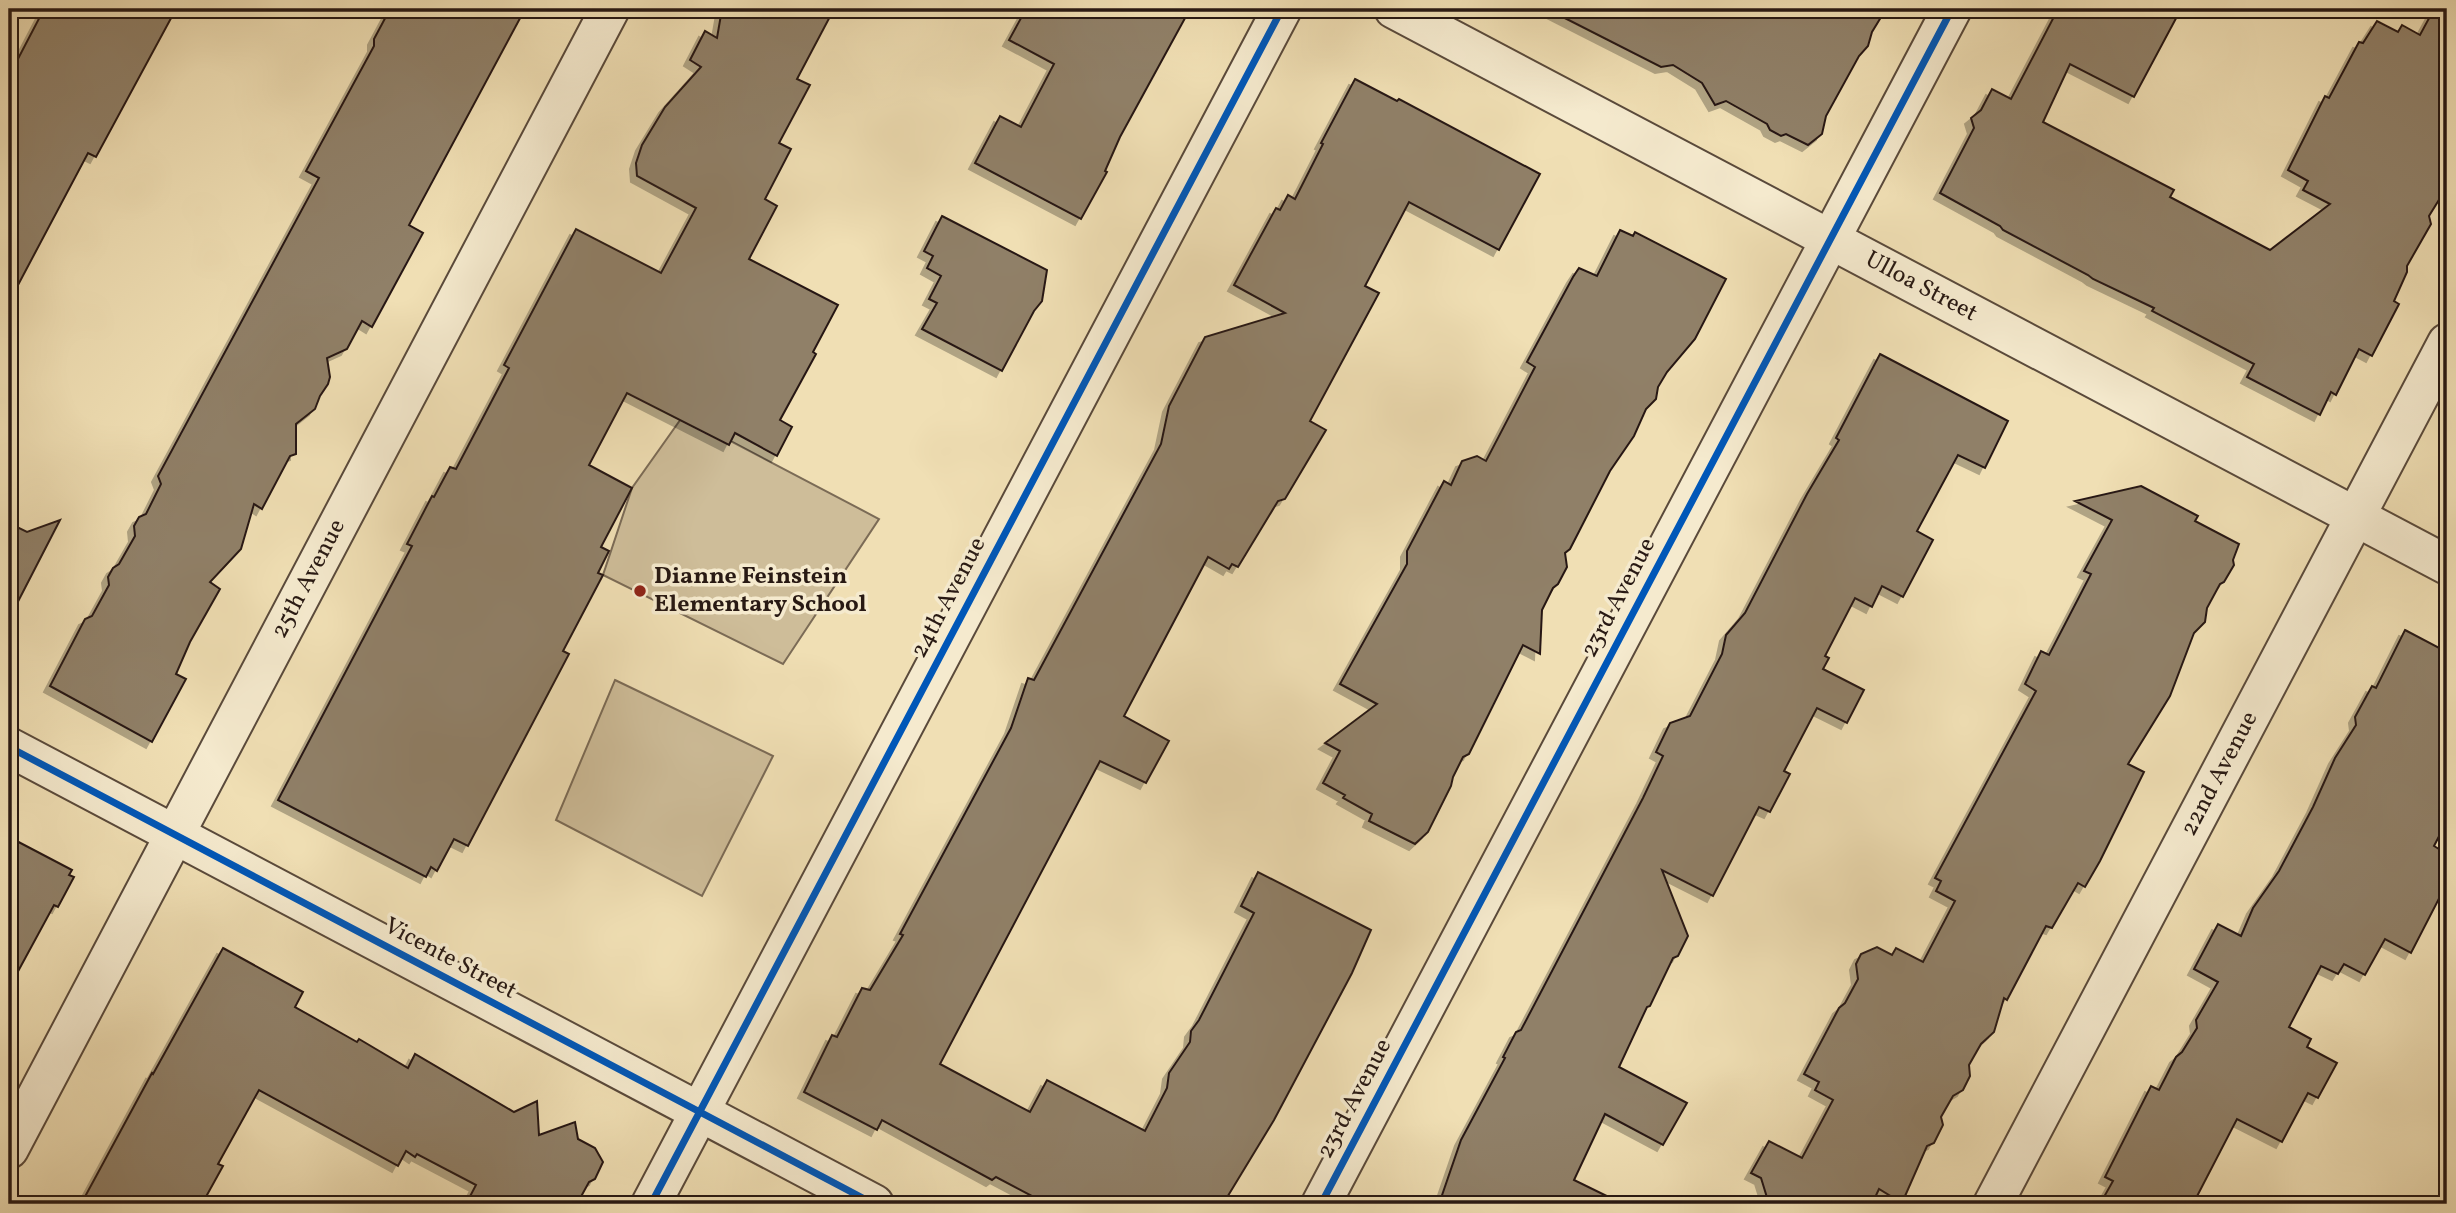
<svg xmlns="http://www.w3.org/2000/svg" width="2456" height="1213" font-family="Vollkorn,serif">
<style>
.green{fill:#cebd99;stroke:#7b6b56;stroke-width:2}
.building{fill:#908067;stroke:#281913;stroke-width:2;filter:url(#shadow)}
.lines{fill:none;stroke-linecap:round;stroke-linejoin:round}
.minor-casing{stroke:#5a4a3b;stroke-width:42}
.tertiary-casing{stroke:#5a4a3b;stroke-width:42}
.minor{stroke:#f5eace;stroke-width:38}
.tertiary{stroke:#f5eace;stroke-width:38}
.cycleway-casing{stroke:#f5eace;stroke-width:11}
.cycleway{stroke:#0057b8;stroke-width:7}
.poi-dot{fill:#8f2418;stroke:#f5eace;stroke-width:2.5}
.labels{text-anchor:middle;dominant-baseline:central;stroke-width:7;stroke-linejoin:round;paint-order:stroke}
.street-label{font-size:24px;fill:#281913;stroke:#f5eace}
.poi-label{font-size:24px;font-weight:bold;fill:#281913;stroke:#f5eace;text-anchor:start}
</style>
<defs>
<filter id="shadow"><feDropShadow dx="-6" dy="6" stdDeviation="0" flood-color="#0004"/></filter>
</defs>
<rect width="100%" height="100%" fill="#f0dfb4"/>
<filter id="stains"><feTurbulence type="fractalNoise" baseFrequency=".00286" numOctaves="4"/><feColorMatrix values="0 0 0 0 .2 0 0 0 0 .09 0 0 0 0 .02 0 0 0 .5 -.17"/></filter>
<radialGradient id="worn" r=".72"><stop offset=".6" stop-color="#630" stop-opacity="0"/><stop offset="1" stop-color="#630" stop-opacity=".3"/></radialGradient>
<g class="green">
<path d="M 683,416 L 879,519 L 783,664 L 603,575 L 632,488 Z"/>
<path d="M 615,680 L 773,756 L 702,896 L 556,820 Z"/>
</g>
<g class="building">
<path d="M 44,9 L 176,9 L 96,157 L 88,153 L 9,302 L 9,76 Z"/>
<path d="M 390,9 L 525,9 L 409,225 L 423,233 L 372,327 L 362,321 L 347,349 L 327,358 L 330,377 L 328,384 L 320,396 L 315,409 L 296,424 L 296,454 L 290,456 L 262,509 L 254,504 L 241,549 L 210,582 L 220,589 L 190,642 L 176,674 L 186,679 L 152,742 L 50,686 L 85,619 L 92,616 L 109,585 L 108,577 L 113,568 L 119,564 L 135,536 L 134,526 L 139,517 L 146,514 L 161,484 L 158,476 L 319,178 L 306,171 L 374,46 L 374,39 Z"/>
<path d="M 722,9 L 834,9 L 797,79 L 810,85 L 779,143 L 791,149 L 765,199 L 777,206 L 749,259 L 838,305 L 813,352 L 816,354 L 780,420 L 792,427 L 777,456 L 735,433 L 729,445 L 627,393 L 589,465 L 632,488 L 601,547 L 609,551 L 598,573 L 603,575 L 563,651 L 569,654 L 468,846 L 454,839 L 437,871 L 431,867 L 426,877 L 278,800 L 412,546 L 407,544 L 432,496 L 434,497 L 450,467 L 456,469 L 509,368 L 504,365 L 576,229 L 661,273 L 696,208 L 637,176 L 636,163 L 642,145 L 665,107 L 701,67 L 690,60 L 705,31 L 717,38 Z"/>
<path d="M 1026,9 L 1190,9 L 1120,137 L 1105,171 L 1107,172 L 1081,219 L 975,163 L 1000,116 L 1021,127 L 1054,64 L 1009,40 Z"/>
<path d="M 1547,9 L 1886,9 L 1872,32 L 1868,46 L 1859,56 L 1826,116 L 1822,134 L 1808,145 L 1786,134 L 1781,136 L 1770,130 L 1767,124 L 1726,101 L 1715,105 L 1702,83 L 1673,65 L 1661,67 Z"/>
<path d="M 2058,9 L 2181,9 L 2134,97 L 2070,64 L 2043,122 L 2174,190 L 2170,197 L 2270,250 L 2330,204 L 2303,190 L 2308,181 L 2288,170 L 2325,96 L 2329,98 L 2359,42 L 2363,43 L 2377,21 L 2398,32 L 2402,25 L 2420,35 L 2434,9 L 2447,9 L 2447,191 L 2442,195 L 2429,216 L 2431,224 L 2407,266 L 2407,272 L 2394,301 L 2399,304 L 2372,356 L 2359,349 L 2336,395 L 2331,392 L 2320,415 L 2247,377 L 2254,364 L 2152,311 L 2154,308 L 2093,279 L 2088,275 L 2003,230 L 2000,226 L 1940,193 L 1974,128 L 1971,118 L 1981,110 L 1992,89 L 2011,99 Z"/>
<path d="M 1355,79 L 1397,101 L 1399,99 L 1540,174 L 1499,250 L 1409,202 L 1365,286 L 1379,293 L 1310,421 L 1326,430 L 1285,499 L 1278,501 L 1238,567 L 1232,564 L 1229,569 L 1208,557 L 1124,716 L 1169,741 L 1146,783 L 1100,761 L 940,1064 L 1030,1112 L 1047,1080 L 1145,1131 L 1167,1088 L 1169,1073 L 1190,1042 L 1191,1031 L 1199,1020 L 1254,913 L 1241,906 L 1258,872 L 1371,930 L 1352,973 L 1274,1120 L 1223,1204 L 1047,1204 L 996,1177 L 992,1180 L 882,1120 L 877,1130 L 804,1092 L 832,1035 L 837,1037 L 862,988 L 870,990 L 903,935 L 900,934 L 1011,728 L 1028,678 L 1034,680 L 1161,444 L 1169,406 L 1205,337 L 1285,313 L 1234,285 L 1276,208 L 1280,210 L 1288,195 L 1295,199 L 1323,144 L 1321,143 Z"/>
<path d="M 942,216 L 1047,270 L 1042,301 L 1034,311 L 1002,371 L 922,329 L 937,303 L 929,299 L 941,276 L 927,268 L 933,256 L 924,251 Z"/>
<path d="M 1620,230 L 1633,236 L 1635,232 L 1726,279 L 1695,339 L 1667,372 L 1658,387 L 1656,399 L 1646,409 L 1634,436 L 1610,471 L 1570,549 L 1565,553 L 1567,567 L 1558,584 L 1553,588 L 1542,610 L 1540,654 L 1523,645 L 1469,754 L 1463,757 L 1453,777 L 1451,786 L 1428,832 L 1415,844 L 1369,821 L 1372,814 L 1343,798 L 1345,795 L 1323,783 L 1340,751 L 1325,743 L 1377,704 L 1340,684 L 1407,564 L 1407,551 L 1444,481 L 1451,485 L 1462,461 L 1477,456 L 1486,461 L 1535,367 L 1527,362 L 1573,277 L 1579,268 L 1597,276 Z"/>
<path d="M 1880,354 L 2008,421 L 1985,468 L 1958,455 L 1917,531 L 1933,540 L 1903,597 L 1882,586 L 1872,607 L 1855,598 L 1825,656 L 1829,658 L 1823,669 L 1864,690 L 1847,723 L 1817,708 L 1784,771 L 1790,774 L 1770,812 L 1759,807 L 1713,896 L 1662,870 L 1688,936 L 1678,956 L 1673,958 L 1650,1006 L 1647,1007 L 1619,1067 L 1687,1103 L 1663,1145 L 1605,1114 L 1574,1180 L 1623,1204 L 1439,1204 L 1461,1140 L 1505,1058 L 1503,1057 L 1516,1032 L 1521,1030 L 1643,798 L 1663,756 L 1656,752 L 1670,723 L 1690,716 L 1722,654 L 1726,635 L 1745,613 L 1807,494 L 1839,440 L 1836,438 Z"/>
<path d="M 2141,486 L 2198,516 L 2195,521 L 2239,544 L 2233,560 L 2234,565 L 2224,582 L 2220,584 L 2207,608 L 2205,622 L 2194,633 L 2170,696 L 2128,764 L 2144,772 L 2100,861 L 2085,887 L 2078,883 L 2052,928 L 2046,926 L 2007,1000 L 2004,998 L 1994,1032 L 1981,1044 L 1969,1065 L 1970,1076 L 1963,1090 L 1953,1096 L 1941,1117 L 1943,1125 L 1934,1143 L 1927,1146 L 1902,1203 L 1879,1189 L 1872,1204 L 1769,1204 L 1761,1178 L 1751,1173 L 1769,1141 L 1802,1158 L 1833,1100 L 1815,1090 L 1819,1082 L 1804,1074 L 1839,1008 L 1845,1003 L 1858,979 L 1856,964 L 1861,954 L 1877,947 L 1892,955 L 1896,948 L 1923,962 L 1955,901 L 1936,891 L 1941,881 L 1935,878 L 2036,691 L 2025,684 L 2041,651 L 2049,655 L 2091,574 L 2084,571 L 2112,520 L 2075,501 Z"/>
<path d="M 60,520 L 9,619 L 9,523 L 27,532 Z"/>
<path d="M 2405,630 L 2447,652 L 2447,821 L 2434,846 L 2447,854 L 2447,883 L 2411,953 L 2385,939 L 2365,975 L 2344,964 L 2338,974 L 2321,966 L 2289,1027 L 2311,1039 L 2307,1047 L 2337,1063 L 2318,1098 L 2308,1093 L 2282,1142 L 2237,1119 L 2193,1204 L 2100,1204 L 2113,1181 L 2105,1177 L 2151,1086 L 2159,1090 L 2176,1057 L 2182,1052 L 2197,1028 L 2196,1020 L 2218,982 L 2194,969 L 2218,924 L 2241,936 L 2253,908 L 2279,871 L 2313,807 L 2335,758 L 2356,725 L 2355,717 L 2372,686 L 2376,688 Z"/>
<path d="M 9,837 L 72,870 L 69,875 L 74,877 L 58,907 L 54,905 L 9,988 Z"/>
<path d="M 223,948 L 303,992 L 295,1007 L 357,1042 L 359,1039 L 408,1068 L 415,1054 L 514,1112 L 537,1101 L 539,1135 L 575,1122 L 578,1139 L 595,1148 L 603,1162 L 595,1179 L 589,1182 L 577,1204 L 466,1204 L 476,1185 L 417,1154 L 415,1157 L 406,1151 L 398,1166 L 259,1090 L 218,1164 L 223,1166 L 202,1204 L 81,1204 L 152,1073 L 153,1074 Z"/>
</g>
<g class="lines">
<defs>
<g id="minor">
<path d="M 1394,9 L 2447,565"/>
<path d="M 9,1149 L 610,9"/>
<path d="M 651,1204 L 1282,9"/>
<path d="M 1321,1204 L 1952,9"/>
<path d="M 1993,1204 L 2447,343"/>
</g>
<path id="tertiary" d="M 9,747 L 874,1204"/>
</defs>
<use href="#minor" class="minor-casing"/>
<use href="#tertiary" class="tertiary-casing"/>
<use href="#minor" class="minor"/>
<use href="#tertiary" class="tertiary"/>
<defs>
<g id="cycleway">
<path d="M 9,747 L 874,1204"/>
<path d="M 651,1204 L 1282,9"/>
<path d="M 1321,1204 L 1952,9"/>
</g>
</defs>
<use href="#cycleway" class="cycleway-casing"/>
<use href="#cycleway" class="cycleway"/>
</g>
<circle class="poi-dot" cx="640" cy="591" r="7"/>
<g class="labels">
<g class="street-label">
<text transform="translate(1921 287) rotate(28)">Ulloa Street</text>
<text transform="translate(309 579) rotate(-62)">25th Avenue</text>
<text transform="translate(949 598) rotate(-62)">24th Avenue</text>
<text transform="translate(1619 598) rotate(-62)">23rd Avenue</text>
<text transform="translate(2220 774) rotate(-62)">22nd Avenue</text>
<text transform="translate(450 959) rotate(28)">Vicente Street</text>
<text transform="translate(1355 1099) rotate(-62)">23rd Avenue</text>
</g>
<g class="poi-label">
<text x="654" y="577">Dianne Feinstein<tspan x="654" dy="28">Elementary School</tspan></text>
</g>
</g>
<rect width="2456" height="1213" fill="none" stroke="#f0dfb4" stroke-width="35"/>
<rect x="10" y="10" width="2435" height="1192" fill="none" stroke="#281913" stroke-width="3.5"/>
<rect x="18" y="18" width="2421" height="1178" fill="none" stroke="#281913" stroke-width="2"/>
<rect width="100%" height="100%" filter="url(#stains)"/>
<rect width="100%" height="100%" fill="url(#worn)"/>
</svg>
